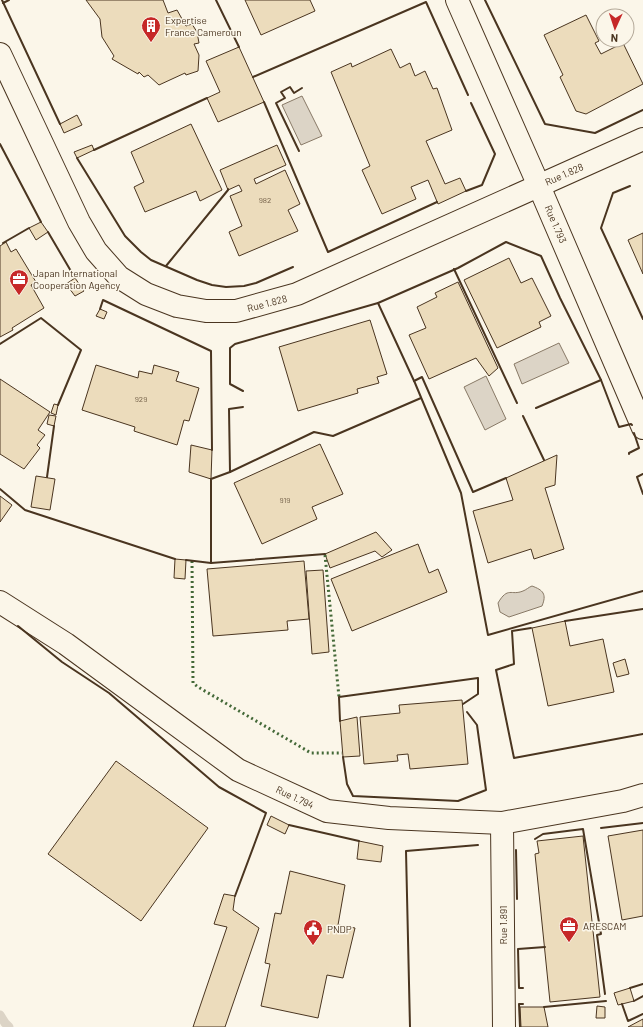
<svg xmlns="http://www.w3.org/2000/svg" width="643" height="1027" font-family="Barlow,sans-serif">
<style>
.water{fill:#dcd4c6;stroke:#887966}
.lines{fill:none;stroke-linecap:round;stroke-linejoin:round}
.stream{stroke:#dcd4c6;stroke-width:9}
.building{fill:#ecdcbc;stroke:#4a3520}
.street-casing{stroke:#4a3520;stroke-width:24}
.secondary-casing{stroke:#4a3520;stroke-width:24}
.street{stroke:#fbf6e9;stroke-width:22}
.secondary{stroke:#fbf6e9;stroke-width:22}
.hedge{stroke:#436837;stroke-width:3;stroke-dasharray:2 3;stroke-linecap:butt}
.wall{stroke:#4a3520;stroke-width:2}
.labels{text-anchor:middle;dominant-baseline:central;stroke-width:3;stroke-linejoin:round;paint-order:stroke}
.number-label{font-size:8px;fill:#725f47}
.poi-label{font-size:10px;fill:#4a3520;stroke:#fbf6e9;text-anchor:start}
.street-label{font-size:10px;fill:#4a3520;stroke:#fbf6e9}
</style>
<rect width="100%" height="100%" fill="#fbf6e9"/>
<g class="water">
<path d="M 302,96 L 322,136 L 301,145 L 282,105 Z"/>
<path d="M 559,343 L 569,363 L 522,384 L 514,364 Z"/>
<path d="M 486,376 L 506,419 L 485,430 L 464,387 Z"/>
<path d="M 532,586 C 543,590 547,594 542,606 L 509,617 L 500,612 L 498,603 C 508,586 511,596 523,591 C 526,590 529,587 532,586 Z"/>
</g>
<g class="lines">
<path class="stream" d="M 0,1015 L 5,1023 L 9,1027"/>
</g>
<g class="building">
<path d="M 86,0 L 163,0 L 168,13 L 177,10 L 186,26 L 192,24 L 197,32 L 199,43 L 194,44 L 199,55 L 198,71 L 186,75 L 185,73 L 159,85 L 148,75 L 144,77 L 139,72 L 138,74 L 112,59 L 114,56 L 102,37 L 100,19 Z"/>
<path d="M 245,0 L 310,0 L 315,11 L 261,35 Z"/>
<path d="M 586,15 L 599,41 L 595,43 L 601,54 L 623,43 L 643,84 L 586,114 L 576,111 L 560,77 L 563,75 L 544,35 Z"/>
<path d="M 239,47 L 264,102 L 218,122 L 207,98 L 220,92 L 206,61 Z"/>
<path d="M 391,49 L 400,68 L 410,63 L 415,76 L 425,71 L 433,89 L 437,88 L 452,130 L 426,141 L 445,184 L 460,178 L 466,191 L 438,204 L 428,180 L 411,187 L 416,199 L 382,214 L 362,170 L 370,166 L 331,72 L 351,63 L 352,67 Z"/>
<path d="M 77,115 L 82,125 L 64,133 L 60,124 Z"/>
<path d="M 191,124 L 222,190 L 200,201 L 196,191 L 145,212 L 134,187 L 144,182 L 131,152 Z"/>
<path d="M 92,145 L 94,150 L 77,158 L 74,152 Z"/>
<path d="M 277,145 L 286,165 L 254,179 L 256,184 L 285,170 L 300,204 L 288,210 L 298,231 L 239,256 L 229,232 L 242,226 L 230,196 L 242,191 L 239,185 L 228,190 L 220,170 Z"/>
<path d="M 41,222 L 48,232 L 36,240 L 29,228 Z"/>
<path d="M 643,233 L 643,274 L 628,240 Z"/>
<path d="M 6,242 L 11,252 L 16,249 L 36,282 L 31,285 L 44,308 L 12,328 L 13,330 L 0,337 L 0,246 Z"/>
<path d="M 509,258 L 521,283 L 532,278 L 551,316 L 539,322 L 541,327 L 497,348 L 464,280 Z"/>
<path d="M 75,278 L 84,291 L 75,296 L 66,284 Z"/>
<path d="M 458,282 L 498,368 L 489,376 L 476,358 L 429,379 L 409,335 L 426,328 L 417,307 L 437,297 L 435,293 Z"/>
<path d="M 100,309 L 107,312 L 104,319 L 96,316 Z"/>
<path d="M 370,320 L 387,374 L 377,377 L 379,383 L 357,389 L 358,393 L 298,411 L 279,347 Z"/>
<path d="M 96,365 L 138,378 L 139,371 L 152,374 L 154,365 L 179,372 L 176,381 L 199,388 L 189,421 L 184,420 L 177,445 L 134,431 L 135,427 L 82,410 Z"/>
<path d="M 0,379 L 50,412 L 38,430 L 45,435 L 37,445 L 40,448 L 24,469 L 0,454 Z"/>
<path d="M 54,404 L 58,405 L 56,415 L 51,413 Z"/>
<path d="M 49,415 L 56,416 L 54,426 L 47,424 Z"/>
<path d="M 320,444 L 343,494 L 312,507 L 317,519 L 262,544 L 234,483 Z"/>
<path d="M 191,445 L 212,450 L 211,479 L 189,472 Z"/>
<path d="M 557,455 L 555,485 L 545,488 L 564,549 L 534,559 L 531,549 L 488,563 L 473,511 L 513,500 L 506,478 Z"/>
<path d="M 36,476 L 55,479 L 50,510 L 31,507 Z"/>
<path d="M 0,496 L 12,505 L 0,522 Z"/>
<path d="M 376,532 L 392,550 L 382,557 L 375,551 L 330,568 L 325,554 Z"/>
<path d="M 418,544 L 429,573 L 438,569 L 447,592 L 352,631 L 331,579 Z"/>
<path d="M 175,559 L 186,560 L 185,579 L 174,578 Z"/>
<path d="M 304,561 L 309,619 L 287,621 L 288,630 L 213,636 L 207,569 Z"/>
<path d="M 323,570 L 329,652 L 312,654 L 306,571 Z"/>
<path d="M 565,621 L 570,646 L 603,639 L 614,692 L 548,706 L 532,628 Z"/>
<path d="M 625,659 L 629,674 L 617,677 L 613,663 Z"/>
<path d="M 462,700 L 468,764 L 410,769 L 408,754 L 397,755 L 398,761 L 364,764 L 360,717 L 400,713 L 399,705 Z"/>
<path d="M 357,717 L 360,756 L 343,757 L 340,721 Z"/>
<path d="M 116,761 L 208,828 L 141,921 L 48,854 Z"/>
<path d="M 271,816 L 289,825 L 285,834 L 267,825 Z"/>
<path d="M 643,830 L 643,916 L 622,920 L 608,836 Z"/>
<path d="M 583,836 L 600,997 L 550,1002 L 535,854 L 539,853 L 537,841 Z"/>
<path d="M 359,841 L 383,846 L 381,862 L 357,859 Z"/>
<path d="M 290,871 L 345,885 L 338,925 L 355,928 L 343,978 L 327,975 L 318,1018 L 261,1006 L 270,964 L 265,963 L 275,913 L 281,914 Z"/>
<path d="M 224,894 L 235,896 L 233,910 L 259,928 L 225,1027 L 193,1027 L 227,927 L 214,924 Z"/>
<path d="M 630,988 L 634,1001 L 618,1005 L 614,993 Z"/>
<path d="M 597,1006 L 605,1007 L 605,1018 L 596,1018 Z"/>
<path d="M 520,1007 L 544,1007 L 548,1027 L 521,1027 Z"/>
<path d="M 643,1019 L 643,1027 L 628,1027 Z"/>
</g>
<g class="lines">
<defs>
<g id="street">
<path d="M 457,0 L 539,186 L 643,428"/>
<path d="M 0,54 L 79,222 L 96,251 L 119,277 L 146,294 L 177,306 L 206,311 L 236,311 L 297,294 L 643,139"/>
<path d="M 0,602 L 66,644 L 238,770 L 327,811 L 389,818 L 502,823"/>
</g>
<path id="secondary" d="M 504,1027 L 502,823 L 623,801 L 643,795"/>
</defs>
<use href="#street" class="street-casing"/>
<use href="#secondary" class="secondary-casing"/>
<use href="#street" class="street"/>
<use href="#secondary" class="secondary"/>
<g class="hedge">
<path d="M 325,555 L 339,697"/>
<path d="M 192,561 L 193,683 L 198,687 L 311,753 L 342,753"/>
</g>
<g class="wall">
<path d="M 2,0 L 60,124"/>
<path d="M 216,0 L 239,47"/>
<path d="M 485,0 L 545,124 L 595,133 L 643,110"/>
<path d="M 3,3 L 9,0"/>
<path d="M 253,77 L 426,2 L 468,95"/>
<path d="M 264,102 L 328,252 L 437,202"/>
<path d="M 0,144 L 41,222"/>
<path d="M 94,150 L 207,98"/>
<path d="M 299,151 L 276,103 L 285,98 L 281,92 L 290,87 L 294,93 L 302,88"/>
<path d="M 77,158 L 125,236 L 141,252 L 151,260 L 197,280 L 212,285 L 226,287 L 244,286 L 256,283 L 293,267"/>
<path d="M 630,186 L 613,193 L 601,228 L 643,319"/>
<path d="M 466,191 L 482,185 L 495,154 L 471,103"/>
<path d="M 48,232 L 75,278"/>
<path d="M 3,243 L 29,228"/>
<path d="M 166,266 L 228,190 L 228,189"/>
<path d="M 454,269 L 517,403"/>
<path d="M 378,303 L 415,383 L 461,493 L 488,635 L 643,591"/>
<path d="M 100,309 L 103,300 L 211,351 L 212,450"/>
<path d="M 0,344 L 41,318 L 81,350 L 58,405"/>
<path d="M 601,380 L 619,427 L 631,424 L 632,425"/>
<path d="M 414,381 L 422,377 L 473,492 L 506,478"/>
<path d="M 243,391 L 230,384 L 230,348 L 235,344 L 378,303 L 458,268 L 506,242 L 541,256 L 560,298 L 601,380 L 536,408"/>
<path d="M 523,416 L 544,460"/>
<path d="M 629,454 L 629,453 L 639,448 L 634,433"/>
<path d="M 230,472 L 229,409 L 243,407"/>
<path d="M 643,474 L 637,477 L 643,494"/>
<path d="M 47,477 L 54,426"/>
<path d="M 0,489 L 25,510 L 175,559"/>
<path d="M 186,560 L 211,563 L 211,479 L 230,472 L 314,432 L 333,436 L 421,398"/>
<path d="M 211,563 L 325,554"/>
<path d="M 565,621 L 643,609"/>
<path d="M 18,626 L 62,662 L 109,693 L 219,787 L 266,813 L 235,896"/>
<path d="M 531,628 L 512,631 L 514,664 L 496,670 L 514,758 L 643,734"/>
<path d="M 340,721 L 339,697 L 478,678 L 478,694 L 463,704"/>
<path d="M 343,757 L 347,784 L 353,796 L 458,801 L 486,790 L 477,725 L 467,712"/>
<path d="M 289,825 L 359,841"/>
<path d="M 601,828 L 643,823"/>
<path d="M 535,839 L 543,834 L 583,829 L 601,934 L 597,935 L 605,994"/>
<path d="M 516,850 L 517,899"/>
<path d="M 523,988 L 519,988 L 518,949 L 545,947"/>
<path d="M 630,988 L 643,984"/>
<path d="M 634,1001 L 643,996"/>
<path d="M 622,1004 L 628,1021 L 643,1014"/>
<path d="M 544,1007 L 606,1001"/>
<path d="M 410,1027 L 406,851 L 478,845"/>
<path d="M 520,1027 L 519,1004 L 523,1004"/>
</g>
</g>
<defs>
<symbol id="building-pin" viewBox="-11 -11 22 30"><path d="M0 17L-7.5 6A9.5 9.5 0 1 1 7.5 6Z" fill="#c62828" stroke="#fbf6e9"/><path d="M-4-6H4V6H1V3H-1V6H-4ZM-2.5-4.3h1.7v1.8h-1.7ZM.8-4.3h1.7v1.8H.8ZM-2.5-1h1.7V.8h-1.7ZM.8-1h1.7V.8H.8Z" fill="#fff"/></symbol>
<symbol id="office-pin" viewBox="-11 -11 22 30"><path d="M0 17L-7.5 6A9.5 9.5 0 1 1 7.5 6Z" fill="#c62828" stroke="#fbf6e9"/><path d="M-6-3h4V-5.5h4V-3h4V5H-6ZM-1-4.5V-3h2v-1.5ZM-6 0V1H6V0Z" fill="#fff"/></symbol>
<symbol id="civic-pin" viewBox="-11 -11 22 30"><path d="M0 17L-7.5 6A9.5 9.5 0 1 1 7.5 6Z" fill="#c62828" stroke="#fbf6e9"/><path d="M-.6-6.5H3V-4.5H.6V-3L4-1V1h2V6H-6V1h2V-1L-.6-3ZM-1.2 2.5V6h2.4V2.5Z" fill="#fff"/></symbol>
</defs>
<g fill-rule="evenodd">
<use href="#building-pin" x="140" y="15" width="22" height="30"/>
<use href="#office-pin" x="8" y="268" width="22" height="30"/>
<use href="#office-pin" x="558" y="915" width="22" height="30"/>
<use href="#civic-pin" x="302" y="918" width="22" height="30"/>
</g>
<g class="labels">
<g class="number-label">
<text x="265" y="200">982</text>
<text x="141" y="399">929</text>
<text x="285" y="500">919</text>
</g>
<g class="poi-label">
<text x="165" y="20">Expertise<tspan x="165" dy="12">France Cameroun</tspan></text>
<text x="33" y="273">Japan International<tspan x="33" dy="12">Cooperation Agency</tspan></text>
<text x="583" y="926">ARESCAM</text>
<text x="327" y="929">PNDP</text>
</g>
<g class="street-label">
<text transform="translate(564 174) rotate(-24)">Rue 1.828</text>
<text transform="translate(556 224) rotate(67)">Rue 1.793</text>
<text transform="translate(267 303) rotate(-15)">Rue 1.828</text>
<text transform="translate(295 797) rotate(25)">Rue 1.794</text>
<text transform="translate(503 925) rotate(-90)">Rue 1.891</text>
</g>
</g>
<g transform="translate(615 28) rotate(183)"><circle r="19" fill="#fbf6e9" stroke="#b4a999"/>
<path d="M0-3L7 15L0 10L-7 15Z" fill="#c62828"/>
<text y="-6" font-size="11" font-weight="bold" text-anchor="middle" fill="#4a3520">N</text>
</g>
</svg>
